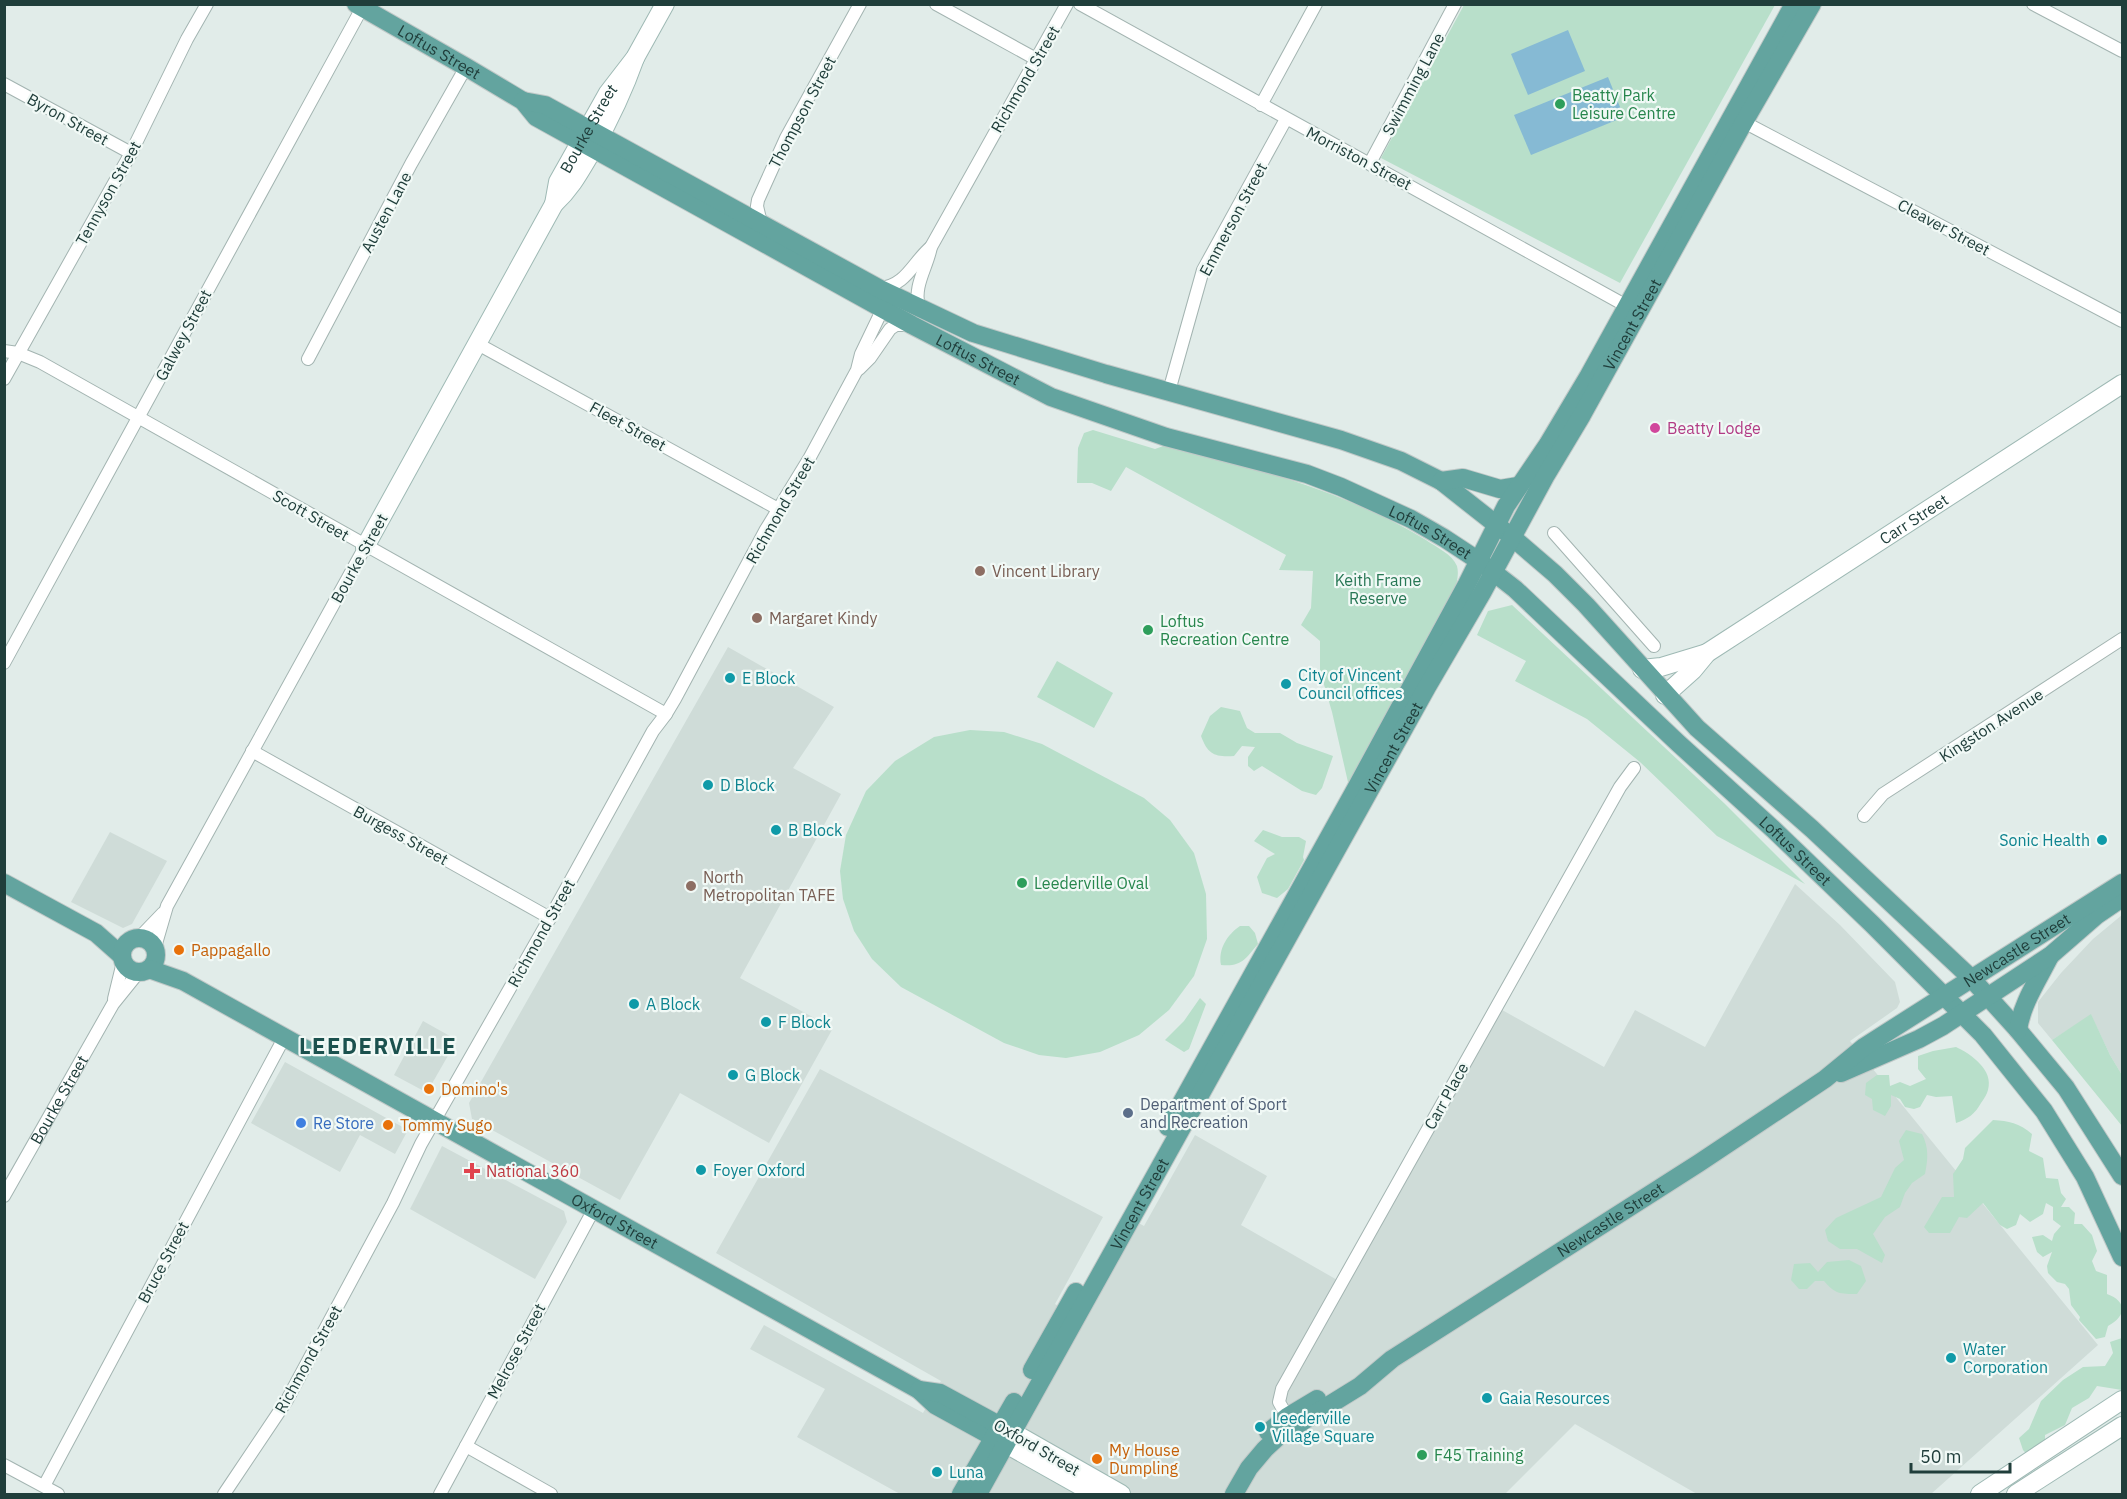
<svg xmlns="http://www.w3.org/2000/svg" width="2127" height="1499" font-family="'IBM Plex Sans',sans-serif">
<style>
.built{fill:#cfdcd8}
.green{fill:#b8dfca}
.water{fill:#86bad4}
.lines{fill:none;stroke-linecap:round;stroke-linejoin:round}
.street-casing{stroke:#a3b4b1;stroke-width:14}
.secondary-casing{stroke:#9eb9b4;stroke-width:20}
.primary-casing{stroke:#c1c9c8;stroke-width:20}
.street{stroke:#fff;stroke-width:12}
.secondary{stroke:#fff;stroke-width:18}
.primary{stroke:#63a49f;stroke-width:18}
.leisure-dot{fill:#2e9e5b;stroke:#f1f9f6;stroke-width:2}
.hotel-dot{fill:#d1479c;stroke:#f1f9f6;stroke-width:2}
.education-dot{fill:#8d6e63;stroke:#f1f9f6;stroke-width:2}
.culture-dot{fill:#0f9aa8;stroke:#f1f9f6;stroke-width:2}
.food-dot{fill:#e8710a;stroke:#f1f9f6;stroke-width:2}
.service-dot{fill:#5c6f8a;stroke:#f1f9f6;stroke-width:2}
.shop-dot{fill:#3f7fe0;stroke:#f1f9f6;stroke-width:2}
.health-dot{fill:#e0444e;stroke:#f1f9f6;stroke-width:2}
.labels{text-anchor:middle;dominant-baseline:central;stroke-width:4.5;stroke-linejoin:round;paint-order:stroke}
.street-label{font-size:16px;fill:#203e3b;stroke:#f1f9f6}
.leisure-label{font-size:16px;fill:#27864d;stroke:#f1f9f6;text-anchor:start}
.hotel-label{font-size:16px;fill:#b23c85;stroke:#f1f9f6;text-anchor:start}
.education-label{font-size:16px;fill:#785e54;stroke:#f1f9f6;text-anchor:start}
.park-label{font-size:16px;fill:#287755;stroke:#f1f9f6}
.culture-label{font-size:16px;fill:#0d838f;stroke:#f1f9f6;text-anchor:start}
.food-label{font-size:16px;fill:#c56008;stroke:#f1f9f6;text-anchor:start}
.service-label{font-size:16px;fill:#4e5e75;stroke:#f1f9f6;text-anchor:start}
.shop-label{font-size:16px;fill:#366cbe;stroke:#f1f9f6;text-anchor:start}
.health-label{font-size:16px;fill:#be3a42;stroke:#f1f9f6;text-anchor:start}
.district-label{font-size:22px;font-weight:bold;letter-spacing:1.5px;fill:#1b514e;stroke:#f1f9f6}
</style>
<rect width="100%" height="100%" fill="#e1ece9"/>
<g class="built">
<path d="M 728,647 L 834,707 L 793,768 L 841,794 L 740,978 L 833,1028 L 769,1143 L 680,1093 L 620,1200 L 472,1119 L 469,1103 Z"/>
<path d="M 110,832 L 167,861 L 132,924 L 123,928 L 71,902 Z"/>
<path d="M 1795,884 L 1840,925 L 1895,982 L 1900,1002 L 1897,1008 L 1850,1041 L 2098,1345 L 1931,1494 L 1697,1494 L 1575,1424 L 1505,1494 L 900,1494 L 797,1437 L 825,1389 L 750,1349 L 764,1325 L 923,1413 L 941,1381 L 716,1253 L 820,1069 L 1103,1217 L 1055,1304 L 1069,1313 L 1124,1215 L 1144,1226 L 1195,1135 L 1267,1176 L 1241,1225 L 1339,1281 L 1495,1006 L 1604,1067 L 1635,1010 L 1705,1047 Z"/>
<path d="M 2122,915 L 2122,1075 L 2110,1055 L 2091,1015 L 2052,1040 L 2038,1023 L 2038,1002 L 2061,973 L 2093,939 Z"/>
<path d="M 423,1021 L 457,1040 L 430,1087 L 422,1090 L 394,1075 Z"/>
<path d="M 285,1062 L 408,1130 L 395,1154 L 360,1135 L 340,1172 L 251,1123 Z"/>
<path d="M 442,1146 L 564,1211 L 567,1222 L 535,1279 L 410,1209 Z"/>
</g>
<g class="green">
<path d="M 1464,5 L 1775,5 L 1620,283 L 1381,158 Z"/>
<path d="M 1093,430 L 1155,449 L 1169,444 C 1257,470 1347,491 1426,540 C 1436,547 1452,554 1457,566 C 1459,574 1457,582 1455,589 L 1350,791 L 1332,712 L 1320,671 L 1320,641 L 1301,625 L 1311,608 L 1313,571 L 1279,570 L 1286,555 L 1126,467 L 1111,491 L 1092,483 L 1077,483 L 1078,448 L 1084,433 Z"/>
<path d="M 1512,605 L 1724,803 L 1805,884 L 1717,836 L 1640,762 L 1587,719 L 1515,681 L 1526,661 L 1477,635 L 1488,611 Z"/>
<path d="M 1057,661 L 1113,693 L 1094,728 L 1037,697 Z"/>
<path d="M 1221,707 L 1240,711 L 1247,728 L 1255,733 L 1280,733 L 1297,743 L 1333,756 L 1322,788 L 1316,795 L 1302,791 L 1262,766 L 1254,771 L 1248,766 L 1248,757 L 1255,747 L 1242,746 L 1234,756 C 1215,757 1208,755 1201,736 L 1210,716 Z"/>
<path d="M 970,730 L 1004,732 L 1042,744 L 1144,798 L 1170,820 L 1194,853 L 1206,894 L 1207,939 L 1194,976 L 1169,1010 L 1139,1035 L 1100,1052 L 1066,1058 L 1039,1055 L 1004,1043 L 901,987 L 872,959 L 854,931 L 843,899 L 840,871 L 846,835 L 866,791 L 895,761 L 934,737 Z"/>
<path d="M 1263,830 L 1282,837 L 1299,837 L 1306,841 L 1303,857 L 1304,860 L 1288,889 L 1277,898 L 1262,893 L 1257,877 L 1267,858 L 1275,854 L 1254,841 Z"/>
<path d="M 1240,926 L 1249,926 L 1255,933 L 1258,944 C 1245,959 1242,967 1221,965 C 1218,949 1227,935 1240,926 Z"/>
<path d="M 1200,998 L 1206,1004 L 1189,1049 L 1184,1052 L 1165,1040 L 1184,1021 Z"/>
<path d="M 2091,1014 L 2110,1055 L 2122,1075 L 2122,1126 L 2052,1040 Z"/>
<path d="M 1956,1047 C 1971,1054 1994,1070 1988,1090 C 1987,1094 1984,1099 1981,1103 C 1975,1114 1968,1119 1956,1123 L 1952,1096 L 1936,1097 L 1927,1095 L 1920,1107 L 1914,1109 L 1905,1107 L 1900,1099 L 1891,1095 L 1891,1106 L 1885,1116 L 1873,1110 L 1872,1099 L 1865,1095 L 1866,1083 L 1877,1075 L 1889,1075 L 1890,1086 L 1900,1082 L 1910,1086 L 1926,1079 L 1918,1069 L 1918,1056 L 1933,1051 Z"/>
<path d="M 1993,1120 C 2009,1121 2019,1123 2032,1134 L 2029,1151 L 2043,1158 L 2046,1178 L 2058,1179 L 2061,1193 L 2066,1199 L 2061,1207 L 2069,1207 L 2075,1213 L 2074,1224 L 2082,1224 L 2092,1235 L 2097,1251 L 2092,1261 L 2096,1271 L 2107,1275 L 2107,1294 C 2127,1301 2127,1316 2108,1326 L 2105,1337 L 2096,1339 L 2079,1320 L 2080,1317 L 2071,1305 L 2069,1289 L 2065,1284 L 2057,1282 L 2048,1273 L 2047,1266 L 2052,1252 L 2043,1257 L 2037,1252 L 2032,1237 L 2043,1235 L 2052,1241 L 2054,1234 L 2061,1226 L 2053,1220 L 2053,1207 L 2046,1203 L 2043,1214 L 2030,1222 L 2020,1214 L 2016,1225 L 2007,1229 L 2000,1225 L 1983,1203 L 1967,1218 L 1959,1217 L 1950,1233 L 1929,1233 L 1924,1227 L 1942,1197 L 1954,1197 L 1953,1174 L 1963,1159 L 1965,1148 Z"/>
<path d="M 1906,1130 L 1922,1134 C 1929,1148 1928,1159 1925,1174 L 1912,1183 L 1905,1193 L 1900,1207 L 1885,1217 L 1873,1234 L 1885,1255 L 1882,1263 L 1857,1249 L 1840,1249 L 1828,1241 L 1825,1230 L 1836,1218 L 1881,1197 L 1895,1168 L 1904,1160 L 1899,1141 Z"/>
<path d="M 1849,1260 L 1861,1266 L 1866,1281 L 1857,1294 C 1840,1294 1835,1294 1824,1281 L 1815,1281 L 1807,1289 L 1799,1289 L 1791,1280 L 1794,1264 L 1810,1263 L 1818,1272 L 1827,1262 Z"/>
<path d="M 2122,1338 L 2122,1390 L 2097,1386 L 2089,1398 L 2072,1408 L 2065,1425 L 2045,1435 L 2045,1453 L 2030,1458 L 2023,1450 L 2019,1438 L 2029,1429 L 2041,1401 L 2063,1380 L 2083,1367 L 2105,1366 L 2113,1353 L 2110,1342 Z"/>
</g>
<g class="water">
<path d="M 1568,30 L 1585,71 L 1528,95 L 1511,54 Z"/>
<path d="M 1608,77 L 1624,117 L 1531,155 L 1514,115 Z"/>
</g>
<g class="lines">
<defs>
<g id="street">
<path d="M 936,4 L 1036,59"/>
<path d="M 1080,4 L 1632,309"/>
<path d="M 2033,4 L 2122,51"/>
<path d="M 4,84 L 131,153"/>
<path d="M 1261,105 L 1316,4"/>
<path d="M 1738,119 L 2122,321"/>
<path d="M 1370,163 L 1455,4"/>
<path d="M 761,223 L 757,206 L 758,200 L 786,138 L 860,4"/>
<path d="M 880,288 C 906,286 913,262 931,247"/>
<path d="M 919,307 C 913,286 927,268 931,247 L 1067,4"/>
<path d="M 476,343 L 780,510"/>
<path d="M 4,351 L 18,353 L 40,362 L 666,714"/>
<path d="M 308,359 L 411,164 L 466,67"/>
<path d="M 859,369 L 870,358 L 890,329 L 896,325 L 910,325"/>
<path d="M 4,379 L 131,153 L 187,39 L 207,4"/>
<path d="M 1169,391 L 1203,270 L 1286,119"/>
<path d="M 1554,533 L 1654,646"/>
<path d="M 4,663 L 362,8"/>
<path d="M 252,751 L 550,918"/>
<path d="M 1864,816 L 1883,794 L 2122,639"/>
<path d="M 139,938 L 163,913"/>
<path d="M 155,947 L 167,906 L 365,547"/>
<path d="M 114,999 L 123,962"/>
<path id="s1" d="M 4,1196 L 113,1004 L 138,973"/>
<path d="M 1290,1422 L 1279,1402 L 1282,1389 L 1620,787 L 1634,768"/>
<path d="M 466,1446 L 551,1494"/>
<path d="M 4,1465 L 58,1494"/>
<path d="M 44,1486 L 284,1038"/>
<path d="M 224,1494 L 287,1400 L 393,1203 L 421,1144 L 550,918 L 653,731 L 666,714 L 675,699 L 765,531 L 809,459 L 857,370 L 861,354 L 885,304"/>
<path d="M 440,1494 L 594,1209"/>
</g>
<g id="secondary">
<path id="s2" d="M 554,204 L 558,182 L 608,93 L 635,58 L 665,4"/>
<path d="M 365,547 L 554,204 C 572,187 580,171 592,151 C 610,119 623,92 635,58"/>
<path d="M 1642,669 L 1661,667 L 1707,653"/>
<path id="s3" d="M 1665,695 L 1693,670 L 1707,653 L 2122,384"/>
<path d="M 1012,1432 L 1121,1494"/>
<path d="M 1006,1444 L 1095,1494"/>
<path d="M 1980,1494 L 2122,1400"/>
<path d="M 2016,1494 L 2122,1426"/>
</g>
<g id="primary">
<path id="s4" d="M 356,4 L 466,67 L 523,101 L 536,117 L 912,325 L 1051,397 L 1166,437 L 1307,474 L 1341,487 L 1411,519 L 1444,538 L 1479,561 L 1515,589 L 1678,743 L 1773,829 L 1872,924 L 1983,1035 L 2044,1111 L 2085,1177 L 2122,1257"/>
<path d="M 523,101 L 545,105 L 880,289 L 973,333 L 1106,374 L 1341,440 L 1401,461 L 1441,481 L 1512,537 L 1555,574 L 1586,605 L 1697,728 L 1812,829 L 1971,978 L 2018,1030 L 2066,1088 L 2122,1176"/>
<path d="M 1441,481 L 1463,478 L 1500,489 L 1518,486"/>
<path d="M 4,883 L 96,933 L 122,956"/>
<circle cx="139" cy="955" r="17"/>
<path id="s5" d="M 149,969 L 183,981 L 919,1390 L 935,1405 L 1004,1443"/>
<path d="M 2018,1030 C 2022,1003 2038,980 2050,956"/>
<path d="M 1841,1073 L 1919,1039 L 1943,1026 L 2051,955 L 2097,915 L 2122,898"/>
<path d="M 1168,1127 L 1355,790 L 1467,584 L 1506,506 L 1548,444 L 1588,377 L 1794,4"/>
<path d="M 1032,1370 L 1076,1292"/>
<path d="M 919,1390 L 940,1393 L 1010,1431"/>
<path d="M 1268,1432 L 1287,1417 L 1317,1399"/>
<path d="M 961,1494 L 1014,1402"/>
<path id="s6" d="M 978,1494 L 1427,687 L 1482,593 L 1546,475 L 1582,415 L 1744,122 L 1812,4"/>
<path id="s7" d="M 1234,1494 L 1249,1468 L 1265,1449 L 1279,1436 L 1360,1386 L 1392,1359 L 1699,1163 L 1825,1079 L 1864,1047 L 2122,883"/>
</g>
</defs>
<use href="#street" class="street-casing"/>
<use href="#secondary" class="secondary-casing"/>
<use href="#primary" class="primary-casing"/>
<use href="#street" class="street"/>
<use href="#secondary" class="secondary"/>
<use href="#primary" class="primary"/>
</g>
<g class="leisure-dot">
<circle cx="1560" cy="104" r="6"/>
<circle cx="1148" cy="630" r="6"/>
<circle cx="1022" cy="883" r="6"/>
<circle cx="1422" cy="1455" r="6"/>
</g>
<circle class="hotel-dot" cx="1655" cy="428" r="6"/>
<g class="education-dot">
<circle cx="980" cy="571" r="6"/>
<circle cx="757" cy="618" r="6"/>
<circle cx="691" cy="886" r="6"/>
</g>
<g class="culture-dot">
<circle cx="730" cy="678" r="6"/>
<circle cx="1286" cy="684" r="6"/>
<circle cx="708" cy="785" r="6"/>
<circle cx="776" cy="830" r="6"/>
<circle cx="2102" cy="840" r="6"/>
<circle cx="634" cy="1004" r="6"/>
<circle cx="766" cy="1022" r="6"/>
<circle cx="733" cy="1075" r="6"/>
<circle cx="701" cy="1170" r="6"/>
<circle cx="1951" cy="1358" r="6"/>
<circle cx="1487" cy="1398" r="6"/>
<circle cx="1260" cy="1427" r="6"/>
<circle cx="937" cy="1472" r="6"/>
</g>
<g class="food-dot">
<circle cx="179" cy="950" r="6"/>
<circle cx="429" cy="1089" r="6"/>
<circle cx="388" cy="1125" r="6"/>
<circle cx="1097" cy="1459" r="6"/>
</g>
<circle class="service-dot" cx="1128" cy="1113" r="6"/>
<circle class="shop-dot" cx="301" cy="1123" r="6"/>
<path class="health-dot" d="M469 1162h6v6h6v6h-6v6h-6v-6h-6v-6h6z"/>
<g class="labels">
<g class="street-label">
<text stroke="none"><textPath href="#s4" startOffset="96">Loftus Street</textPath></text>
<text transform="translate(1025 79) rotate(-60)">Richmond Street</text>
<text transform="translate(1413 84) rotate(-62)">Swimming Lane</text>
<text transform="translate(802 112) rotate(-62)">Thompson Street</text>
<text transform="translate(68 119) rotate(29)">Byron Street</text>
<text stroke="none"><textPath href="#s2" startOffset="84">Bourke Street</textPath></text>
<text transform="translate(1359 158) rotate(28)">Morriston Street</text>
<text transform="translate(108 193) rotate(-61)">Tennyson Street</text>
<text transform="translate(386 212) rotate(-62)">Austen Lane</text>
<text transform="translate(1233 219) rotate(-62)">Emmerson Street</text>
<text transform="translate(1944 227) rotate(28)">Cleaver Street</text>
<text stroke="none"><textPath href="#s6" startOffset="1340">Vincent Street</textPath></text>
<text transform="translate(183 335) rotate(-62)">Galwey Street</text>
<text stroke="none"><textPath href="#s4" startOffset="718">Loftus Street</textPath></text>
<text transform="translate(628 426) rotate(29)">Fleet Street</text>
<text transform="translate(780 510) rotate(-60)">Richmond Street</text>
<text transform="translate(311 515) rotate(30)">Scott Street</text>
<text stroke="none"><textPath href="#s3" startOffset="306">Carr Street</textPath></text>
<text stroke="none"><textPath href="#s4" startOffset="1204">Loftus Street</textPath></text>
<text transform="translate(359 558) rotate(-61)">Bourke Street</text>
<text transform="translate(1991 725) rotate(-33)">Kingston Avenue</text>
<text stroke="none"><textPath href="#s6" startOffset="854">Vincent Street</textPath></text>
<text transform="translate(401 835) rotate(29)">Burgess Street</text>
<text stroke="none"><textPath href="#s4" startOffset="1690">Loftus Street</textPath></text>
<text transform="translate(541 933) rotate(-61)">Richmond Street</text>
<text stroke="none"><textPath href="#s7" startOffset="958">Newcastle Street</textPath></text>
<text transform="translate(1446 1096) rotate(-61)">Carr Place</text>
<text stroke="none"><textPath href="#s1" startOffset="111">Bourke Street</textPath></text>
<text stroke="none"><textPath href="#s6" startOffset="332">Vincent Street</textPath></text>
<text stroke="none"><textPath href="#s5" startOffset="530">Oxford Street</textPath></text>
<text stroke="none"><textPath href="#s7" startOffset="470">Newcastle Street</textPath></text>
<text transform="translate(163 1262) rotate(-62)">Bruce Street</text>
<text transform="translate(516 1351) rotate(-62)">Melrose Street</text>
<text transform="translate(308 1359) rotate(-61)">Richmond Street</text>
<text transform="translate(1037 1447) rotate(30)">Oxford Street</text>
</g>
<g class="leisure-label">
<text x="1572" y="95">Beatty Park<tspan x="1572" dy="18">Leisure Centre</tspan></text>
<text x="1160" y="621">Loftus<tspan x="1160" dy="18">Recreation Centre</tspan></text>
<text x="1034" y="883">Leederville Oval</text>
<text x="1434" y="1455">F45 Training</text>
</g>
<g class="hotel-label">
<text x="1667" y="428">Beatty Lodge</text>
</g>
<g class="education-label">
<text x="992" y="571">Vincent Library</text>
<text x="769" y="618">Margaret Kindy</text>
<text x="703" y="877">North<tspan x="703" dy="18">Metropolitan TAFE</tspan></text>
</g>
<g class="park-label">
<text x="1378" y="580">Keith Frame<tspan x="1378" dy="18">Reserve</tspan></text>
</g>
<g class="culture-label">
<text x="1298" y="675">City of Vincent<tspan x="1298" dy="18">Council offices</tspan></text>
<text x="742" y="678">E Block</text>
<text x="720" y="785">D Block</text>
<text x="788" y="830">B Block</text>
<text x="2090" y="840" text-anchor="end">Sonic Health</text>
<text x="646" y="1004">A Block</text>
<text x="778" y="1022">F Block</text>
<text x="745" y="1075">G Block</text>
<text x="713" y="1170">Foyer Oxford</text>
<text x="1963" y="1349">Water<tspan x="1963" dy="18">Corporation</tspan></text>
<text x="1499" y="1398">Gaia Resources</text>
<text x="1272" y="1418">Leederville<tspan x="1272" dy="18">Village Square</tspan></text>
<text x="949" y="1472">Luna</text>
</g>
<g class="food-label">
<text x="191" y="950">Pappagallo</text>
<text x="441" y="1089">Domino's</text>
<text x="400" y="1125">Tommy Sugo</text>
<text x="1109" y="1450">My House<tspan x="1109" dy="18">Dumpling</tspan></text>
</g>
<g class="service-label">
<text x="1140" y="1104">Department of Sport<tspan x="1140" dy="18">and Recreation</tspan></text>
</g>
<g class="shop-label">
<text x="313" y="1123">Re Store</text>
</g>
<g class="health-label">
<text x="486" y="1171">National 360</text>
</g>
<g class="district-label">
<text x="378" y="1045">LEEDERVILLE</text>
</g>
</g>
<rect width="2127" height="1499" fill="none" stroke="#203e3b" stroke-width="12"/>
<path d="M1911 1463v9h99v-9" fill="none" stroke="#203e3b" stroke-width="3"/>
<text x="1920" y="1463" font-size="18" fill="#203e3b" stroke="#f1f9f6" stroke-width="4.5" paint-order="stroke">50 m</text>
</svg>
